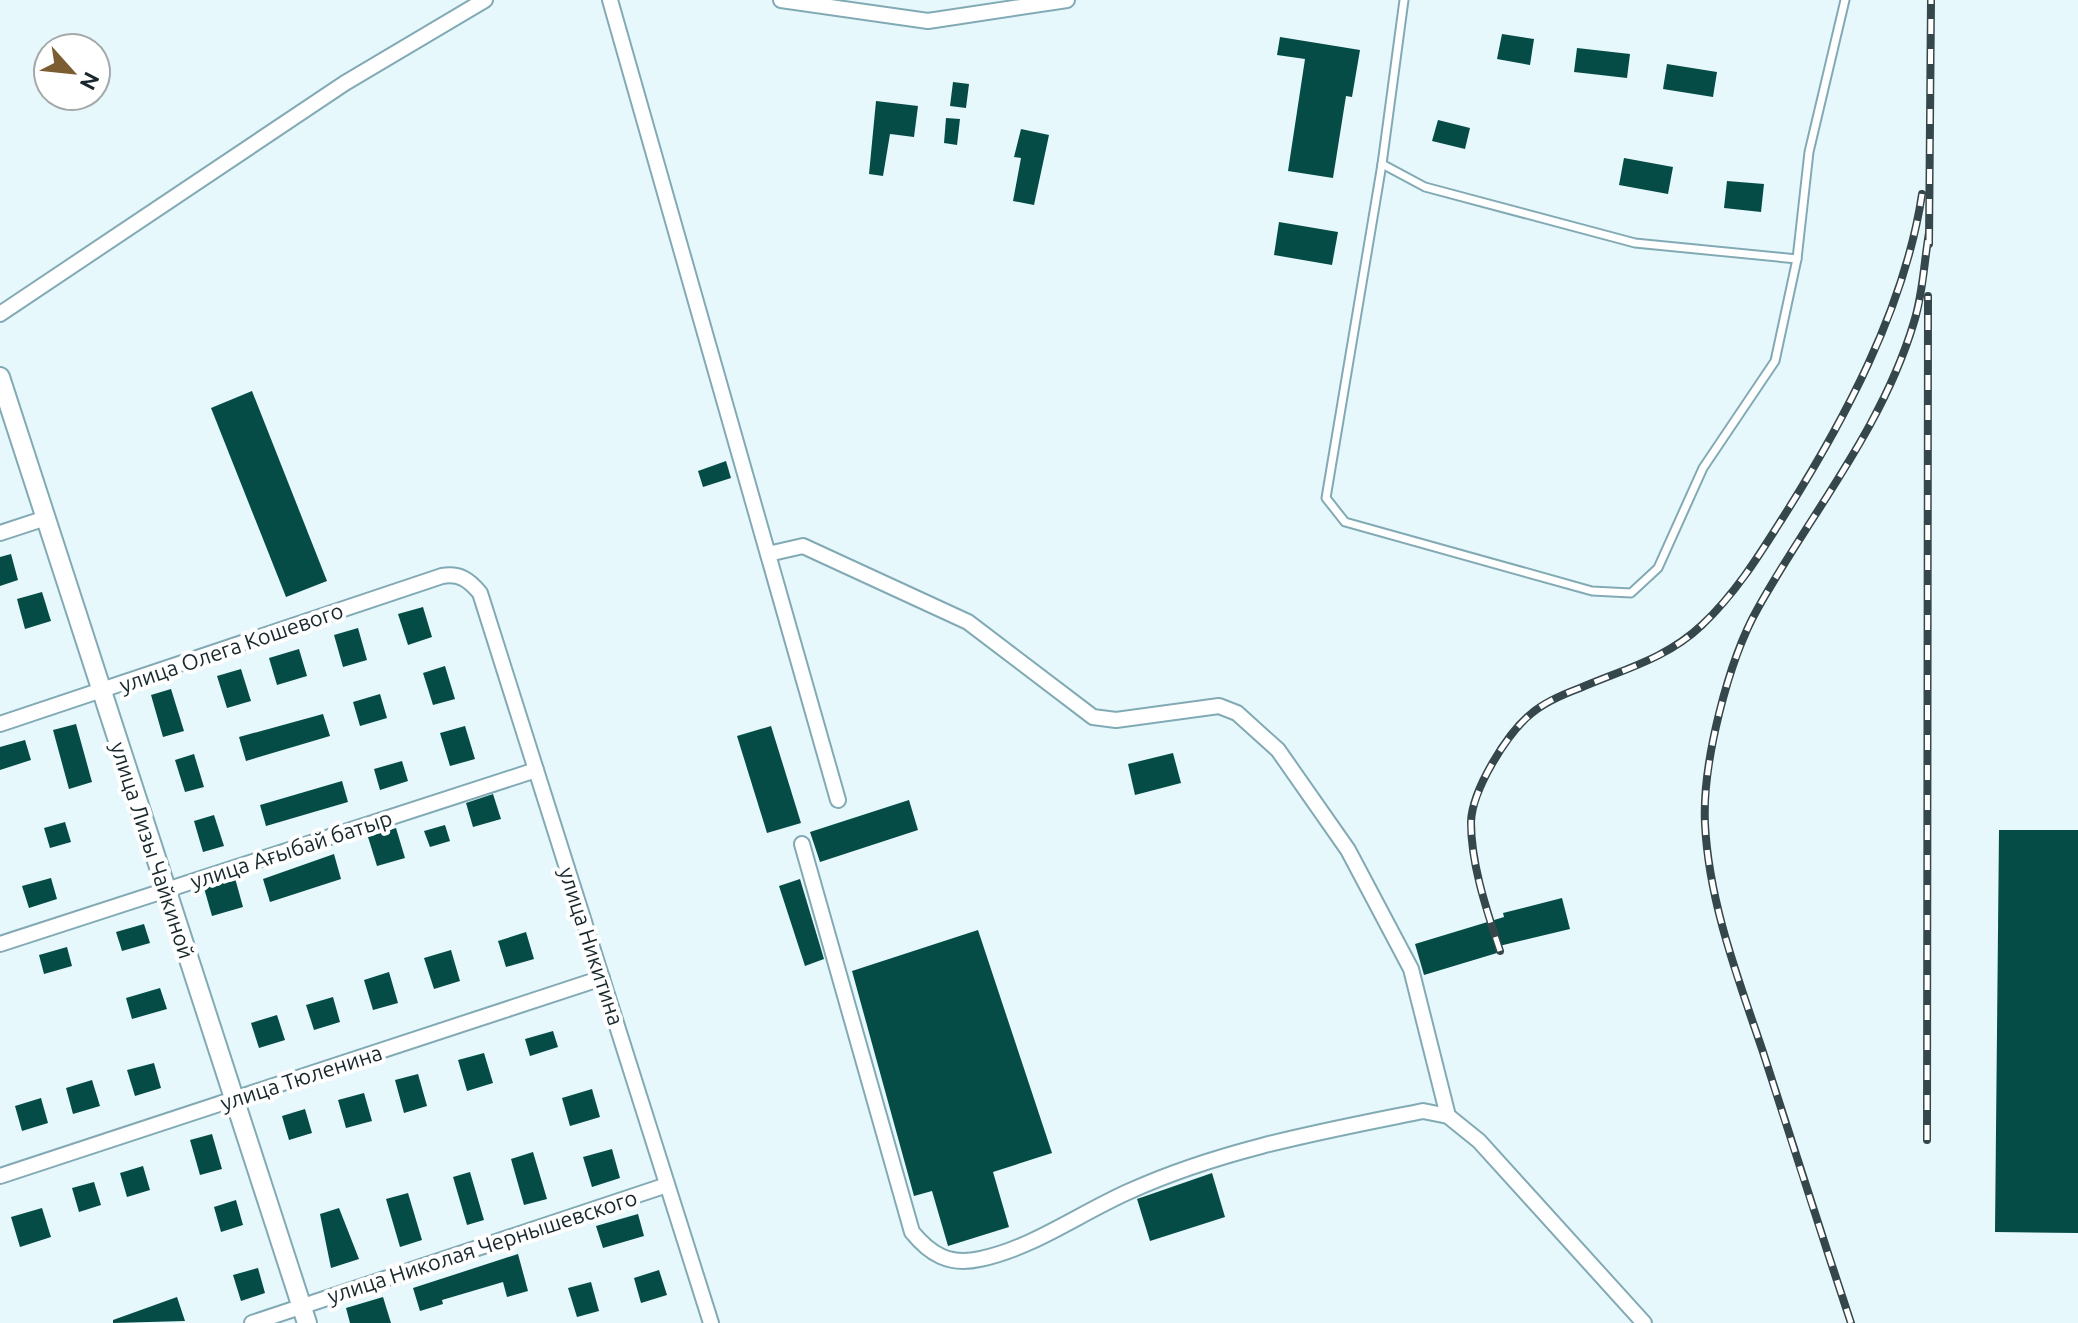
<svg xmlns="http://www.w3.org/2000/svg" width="2078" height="1323" font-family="Ubuntu,sans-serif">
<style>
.building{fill:#054c47}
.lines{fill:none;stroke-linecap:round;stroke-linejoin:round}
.service-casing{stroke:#82aab5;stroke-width:11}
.minor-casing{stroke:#82aab5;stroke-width:18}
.tertiary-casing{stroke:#82aab5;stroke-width:22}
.service{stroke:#fff;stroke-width:7}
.minor{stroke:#fff;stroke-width:14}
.tertiary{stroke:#fff;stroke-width:18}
.rail-casing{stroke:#36474b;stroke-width:8}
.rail{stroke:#fff;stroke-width:5;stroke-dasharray:15;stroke-linecap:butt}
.labels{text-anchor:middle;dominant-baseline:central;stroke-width:8;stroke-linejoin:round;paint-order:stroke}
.street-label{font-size:22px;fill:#18282c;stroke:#fff}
</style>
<rect width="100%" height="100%" fill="#e7f8fc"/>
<g class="building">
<path d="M 1502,34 L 1534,39 L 1530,65 L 1497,59 Z"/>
<path d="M 1280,37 L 1360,50 L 1352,97 L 1346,96 L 1333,178 L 1288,171 L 1305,59 L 1277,55 Z"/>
<path d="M 1577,48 L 1630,54 L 1627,78 L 1574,72 Z"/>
<path d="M 1667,64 L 1717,72 L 1713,97 L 1663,89 Z"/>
<path d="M 953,82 L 969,84 L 966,108 L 950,106 Z"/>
<path d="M 876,101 L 918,106 L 914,137 L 890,134 L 883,176 L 869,174 Z"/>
<path d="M 946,118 L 960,119 L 957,145 L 944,143 Z"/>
<path d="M 1438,120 L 1470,128 L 1465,149 L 1432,141 Z"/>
<path d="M 1021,129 L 1049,135 L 1034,205 L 1013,201 L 1021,158 L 1014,157 Z"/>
<path d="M 1624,158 L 1673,167 L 1668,194 L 1619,185 Z"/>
<path d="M 1727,181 L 1764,184 L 1761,212 L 1724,208 Z"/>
<path d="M 1279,222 L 1338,232 L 1332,265 L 1274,255 Z"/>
<path d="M 252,391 L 327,581 L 286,597 L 211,408 Z"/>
<path d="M 726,461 L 731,478 L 703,487 L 698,471 Z"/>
<path d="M 11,554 L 18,580 L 0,586 L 0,557 Z"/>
<path d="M 42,592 L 51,621 L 25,629 L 17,599 Z"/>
<path d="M 423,607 L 432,637 L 408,645 L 398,614 Z"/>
<path d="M 358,628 L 367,660 L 343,667 L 334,635 Z"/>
<path d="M 299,649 L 307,676 L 277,685 L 269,658 Z"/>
<path d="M 445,666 L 455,699 L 433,705 L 423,673 Z"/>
<path d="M 241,669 L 251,701 L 227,708 L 217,676 Z"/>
<path d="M 171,689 L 184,731 L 163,737 L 151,695 Z"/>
<path d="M 380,694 L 387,718 L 360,726 L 353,702 Z"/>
<path d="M 323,714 L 330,736 L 246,761 L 239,737 Z"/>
<path d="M 76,724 L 92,782 L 69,789 L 53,730 Z"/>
<path d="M 465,726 L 475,759 L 450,766 L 440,733 Z"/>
<path d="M 771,726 L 801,823 L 767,833 L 737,736 Z"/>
<path d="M 25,740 L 31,760 L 0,770 L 0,747 Z"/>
<path d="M 1173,753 L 1181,783 L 1135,795 L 1128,764 Z"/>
<path d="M 194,754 L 204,787 L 185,792 L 175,760 Z"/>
<path d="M 402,761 L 408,781 L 380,790 L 374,769 Z"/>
<path d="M 342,781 L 348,802 L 266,826 L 260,805 Z"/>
<path d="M 493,794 L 501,819 L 473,827 L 466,803 Z"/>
<path d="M 909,800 L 918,830 L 820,862 L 810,832 Z"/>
<path d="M 214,815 L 224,846 L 203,852 L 194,821 Z"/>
<path d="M 65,822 L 71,842 L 50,848 L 44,828 Z"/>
<path d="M 445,825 L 450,841 L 430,847 L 424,831 Z"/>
<path d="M 396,828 L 405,858 L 377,866 L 368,837 Z"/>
<path d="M 1999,830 L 2078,830 L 2078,1233 L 1995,1232 Z"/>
<path d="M 334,854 L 341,879 L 270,902 L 263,879 Z"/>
<path d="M 51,878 L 57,899 L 29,908 L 22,886 Z"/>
<path d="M 235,878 L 243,907 L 212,916 L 204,888 Z"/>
<path d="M 800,879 L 824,959 L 805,966 L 779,886 Z"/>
<path d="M 1562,898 L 1570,929 L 1495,947 L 1497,953 L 1424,975 L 1415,944 L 1504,917 L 1503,913 Z"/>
<path d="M 144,924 L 150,943 L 122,951 L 116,932 Z"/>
<path d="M 978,930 L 1052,1153 L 993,1172 L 1009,1227 L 948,1246 L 932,1191 L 914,1196 L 852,971 Z"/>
<path d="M 526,932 L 534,959 L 506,967 L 498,941 Z"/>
<path d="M 67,947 L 72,966 L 44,974 L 39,955 Z"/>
<path d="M 451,950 L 460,981 L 434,989 L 424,958 Z"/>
<path d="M 389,972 L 398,1003 L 373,1010 L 364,980 Z"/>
<path d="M 160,988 L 167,1009 L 132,1019 L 126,998 Z"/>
<path d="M 333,997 L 340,1022 L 314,1030 L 306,1005 Z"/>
<path d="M 277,1015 L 285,1040 L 259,1048 L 251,1023 Z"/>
<path d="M 553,1031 L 558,1047 L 530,1056 L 525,1039 Z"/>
<path d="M 484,1053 L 493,1083 L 467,1091 L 458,1060 Z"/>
<path d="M 154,1063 L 161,1088 L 135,1096 L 127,1070 Z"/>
<path d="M 418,1074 L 427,1106 L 404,1113 L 395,1080 Z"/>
<path d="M 92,1080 L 100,1106 L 73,1114 L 66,1088 Z"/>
<path d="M 592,1089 L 600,1117 L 570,1126 L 562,1098 Z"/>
<path d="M 364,1093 L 372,1121 L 346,1128 L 338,1100 Z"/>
<path d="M 41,1098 L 48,1123 L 22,1131 L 15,1106 Z"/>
<path d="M 305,1109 L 312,1133 L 289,1140 L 282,1116 Z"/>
<path d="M 212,1134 L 222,1169 L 200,1175 L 190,1140 Z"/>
<path d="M 612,1149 L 620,1178 L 592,1187 L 583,1157 Z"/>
<path d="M 533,1152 L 547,1199 L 524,1205 L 511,1159 Z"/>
<path d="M 143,1166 L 150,1190 L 127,1197 L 120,1173 Z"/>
<path d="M 470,1172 L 484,1220 L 467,1225 L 453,1177 Z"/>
<path d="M 1212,1173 L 1225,1217 L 1150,1241 L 1137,1199 Z"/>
<path d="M 94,1182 L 101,1205 L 79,1212 L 72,1188 Z"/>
<path d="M 408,1193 L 422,1240 L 400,1247 L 386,1199 Z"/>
<path d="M 236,1200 L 243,1225 L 221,1232 L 214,1207 Z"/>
<path d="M 42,1208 L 51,1237 L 20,1247 L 11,1217 Z"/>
<path d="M 339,1208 L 359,1259 L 331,1268 L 320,1214 Z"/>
<path d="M 638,1214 L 644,1236 L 603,1248 L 596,1226 Z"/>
<path d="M 518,1254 L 528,1291 L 507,1297 L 503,1282 L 442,1300 L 443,1304 L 420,1311 L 413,1288 Z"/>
<path d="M 258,1268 L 265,1293 L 241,1301 L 233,1275 Z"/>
<path d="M 659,1270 L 667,1295 L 641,1303 L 634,1278 Z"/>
<path d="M 591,1282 L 599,1311 L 577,1317 L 568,1288 Z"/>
<path d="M 177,1297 L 185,1321 L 113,1323 L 113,1320 Z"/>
<path d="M 383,1297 L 391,1323 L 350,1323 L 346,1308 Z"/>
</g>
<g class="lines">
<defs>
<g id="service">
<path d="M 1404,0 L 1382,164 L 1425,187 L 1635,243 L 1797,259 L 1809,152 L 1845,0"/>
<path d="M 1382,164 L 1326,498 L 1345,522 L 1592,591 L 1631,593 L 1658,568 L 1703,468 L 1775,361 L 1797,259"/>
</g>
<g id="minor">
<path d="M 610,0 L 838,800"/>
<path d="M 781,0 L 928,21 L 1067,0"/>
<path d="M 0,314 L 345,83 L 485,0"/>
<path d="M 0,533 L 46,518"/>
<path d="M 768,554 L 803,546 L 968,622 L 1093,717 L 1116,720 L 1219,706 L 1237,713 L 1278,750 L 1348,850 L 1411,969 L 1448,1116"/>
<path d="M 0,724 L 442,576 C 460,573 469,580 480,593 L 711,1323"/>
<path d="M 802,844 L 912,1232 C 930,1254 949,1266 980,1259 C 1033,1248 1080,1213 1130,1191 C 1223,1149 1324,1131 1423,1111 L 1448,1116 L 1479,1141 L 1644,1323"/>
<path d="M 0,944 L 536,770"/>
<path d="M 0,1176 L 602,978"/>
<path d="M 252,1323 L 667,1185"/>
</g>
<path id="tertiary" d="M 0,377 L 307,1323"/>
</defs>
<use href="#service" class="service-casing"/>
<use href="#minor" class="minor-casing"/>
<use href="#tertiary" class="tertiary-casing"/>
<use href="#service" class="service"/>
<use href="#minor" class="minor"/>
<use href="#tertiary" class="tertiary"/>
<defs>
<g id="rail">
<path d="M 1929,244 L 1931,0"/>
<path d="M 1500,951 C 1487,911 1471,865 1471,822 C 1472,790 1507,733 1532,713 C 1545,702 1564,694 1580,688 C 1624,669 1666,659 1702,625 C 1735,594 1758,557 1782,519 C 1843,423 1905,308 1922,194"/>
<path d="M 1927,1140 L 1928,296"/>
<path d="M 1851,1323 C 1821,1233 1792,1143 1763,1052 C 1738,978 1709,903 1705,824 C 1702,764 1728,661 1758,608 C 1811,513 1882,429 1914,322 C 1923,294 1924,262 1929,233"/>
</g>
</defs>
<use href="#rail" class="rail-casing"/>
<use href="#rail" class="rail"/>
</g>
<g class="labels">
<g class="street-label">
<text transform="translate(231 647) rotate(-19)">улица Олега Кошевого</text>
<text transform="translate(291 849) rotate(-18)">улица Ағыбай батыр</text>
<text transform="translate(153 850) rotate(72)">улица Лизы Чайкиной</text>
<text transform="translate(592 946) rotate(72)">улица Никитина</text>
<text transform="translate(301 1077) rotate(-18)">улица Тюленина</text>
<text transform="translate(482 1246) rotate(-18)">улица Николая Чернышевского</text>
</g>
</g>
<g transform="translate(72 72) rotate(117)"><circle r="38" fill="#ffffff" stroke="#a3a9ab" stroke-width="2"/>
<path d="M0-6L14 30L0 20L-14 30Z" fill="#7c5d32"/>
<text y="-12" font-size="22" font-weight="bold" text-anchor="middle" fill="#18282c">N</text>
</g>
</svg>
